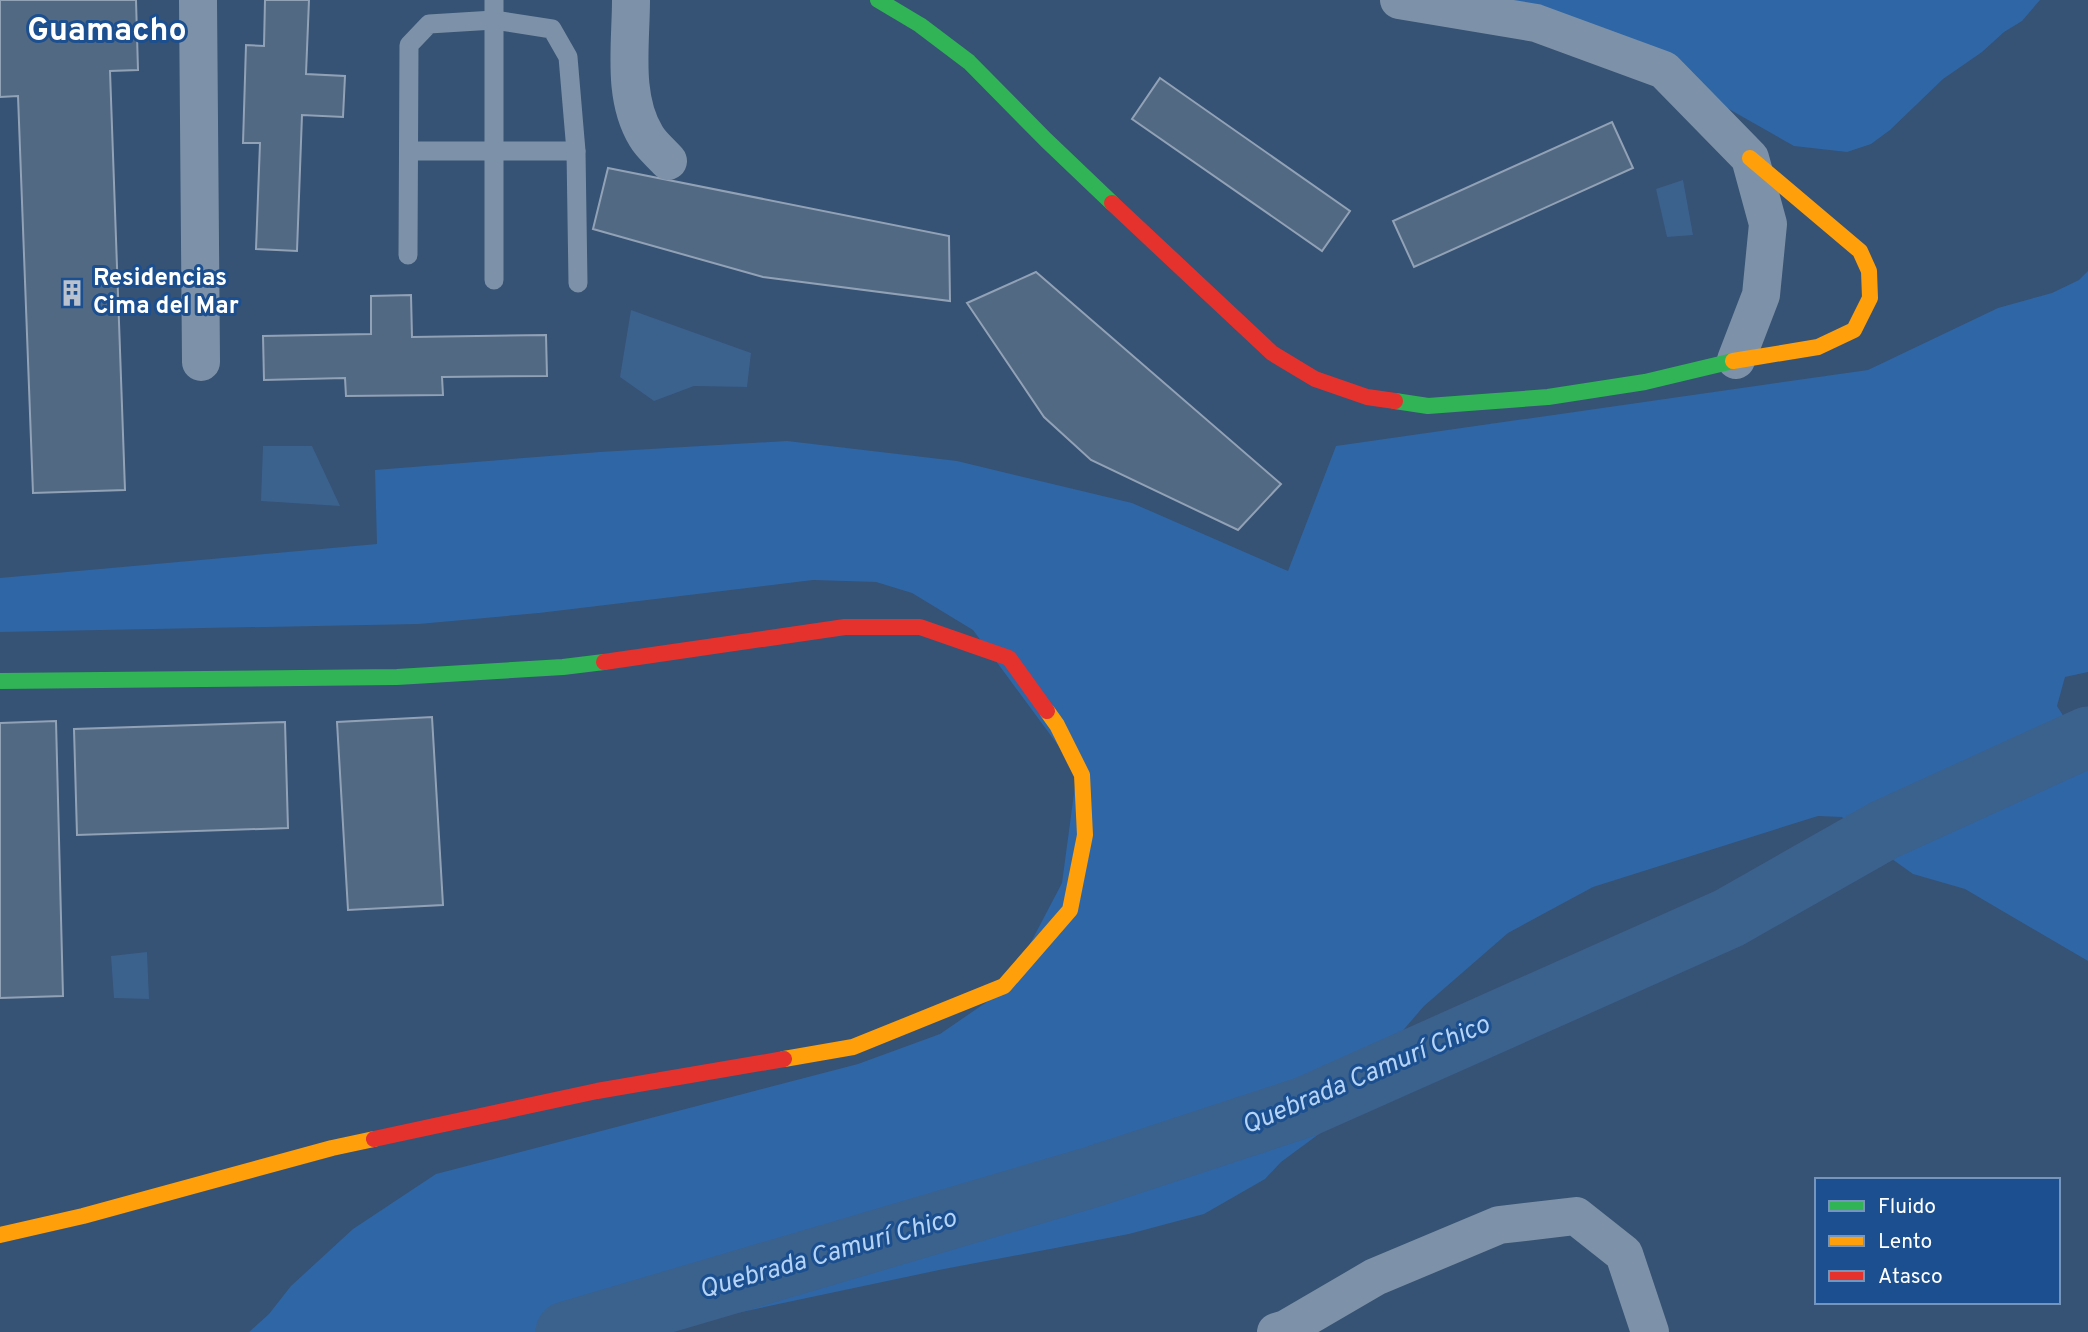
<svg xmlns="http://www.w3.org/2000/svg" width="2088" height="1332" font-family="Overpass,sans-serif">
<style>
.green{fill:#2f66a5}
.water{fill:#3b618d}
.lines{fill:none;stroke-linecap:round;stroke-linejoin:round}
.river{stroke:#3b618d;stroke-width:61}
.building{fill:#526984;stroke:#92a2b6;stroke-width:2}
.lane{stroke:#7d92a8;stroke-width:19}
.street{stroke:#7d92a8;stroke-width:38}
.fast{stroke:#30b455;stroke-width:16}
.slow{stroke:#ff9f0a;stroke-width:16}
.jam{stroke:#e5322d;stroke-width:16}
.labels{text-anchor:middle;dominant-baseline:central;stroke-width:6;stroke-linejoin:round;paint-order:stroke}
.poi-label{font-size:24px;font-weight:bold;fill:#fff;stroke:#1b4f8f;text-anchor:start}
.water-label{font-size:26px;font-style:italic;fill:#b5d3f5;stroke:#1b4f8f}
.district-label{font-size:32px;font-weight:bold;fill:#fff;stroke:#1b4f8f}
</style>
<rect width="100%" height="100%" fill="#365274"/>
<g class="green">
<path d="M 1497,0 L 2040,0 L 2022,21 L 2004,32 L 1982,52 L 1943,79 L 1890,130 L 1871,144 L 1847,152 L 1794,146 L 1616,45 Z"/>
<path d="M 2088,271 L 2088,672 L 2065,677 L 2057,706 L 2071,728 L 2088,741 L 2088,961 L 1965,889 L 1913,874 L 1864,839 L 1842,817 L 1818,816 L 1593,887 L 1508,933 L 1424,1006 L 1399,1035 L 1381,1051 L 1365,1071 L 1358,1092 L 1342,1117 L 1281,1162 L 1265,1179 L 1204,1214 L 1129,1234 L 944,1269 L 647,1332 L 249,1332 L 269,1314 L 291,1286 L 353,1229 L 436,1174 L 858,1064 L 940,1034 L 1007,988 L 1062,883 L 1077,771 L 973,630 L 912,593 L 876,582 L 813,580 L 539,613 L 419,624 L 0,632 L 0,578 L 377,544 L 375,470 L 600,452 L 787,441 L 957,461 L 1132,503 L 1288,571 L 1336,446 L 1868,370 L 1998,308 L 2052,293 L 2079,280 Z"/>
</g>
<g class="water">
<path d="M 1683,180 L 1693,235 L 1667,237 L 1656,189 Z"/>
<path d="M 631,310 L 751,353 L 747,387 L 694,386 L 654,401 L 620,377 Z"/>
<path d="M 263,446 L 312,446 L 340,506 L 261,501 Z"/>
<path d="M 147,952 L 149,999 L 114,998 L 111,956 Z"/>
</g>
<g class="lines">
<path class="river" d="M 566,1332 L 1092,1177 L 1305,1107 L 1729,918 L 1884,830 L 2088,737"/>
</g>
<g class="building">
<path d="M 0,0 L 136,0 L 138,70 L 110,71 L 125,490 L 33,493 L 18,96 L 0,97 Z"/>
<path d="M 265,0 L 309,0 L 306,74 L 345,76 L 343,117 L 302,115 L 297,251 L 256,249 L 260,143 L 243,143 L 246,45 L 264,46 Z"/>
<path d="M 1160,78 L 1350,211 L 1322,251 L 1132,119 Z"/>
<path d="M 1612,122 L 1633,168 L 1414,267 L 1393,221 Z"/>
<path d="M 608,168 L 949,236 L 950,301 L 763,277 L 593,229 Z"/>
<path d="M 1036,272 L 1281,484 L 1238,530 L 1091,460 L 1044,417 L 967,303 Z"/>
<path d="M 411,295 L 412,337 L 546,335 L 547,376 L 442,377 L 443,395 L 346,396 L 345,378 L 264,380 L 263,336 L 371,334 L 371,296 Z"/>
<path d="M 432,717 L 443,905 L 348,910 L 337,722 Z"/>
<path d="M 56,721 L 63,996 L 0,998 L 0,723 Z"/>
<path d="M 285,722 L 288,828 L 77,835 L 74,729 Z"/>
</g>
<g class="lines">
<g class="lane">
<path d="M 494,0 L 494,280"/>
<path d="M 409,151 L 576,151"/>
<path d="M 408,255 L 409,45 L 429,24 L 494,20 L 552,29 L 568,57 L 576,151 L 578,283"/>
</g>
<g class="street">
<path d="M 198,0 L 201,362"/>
<path d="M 631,0 C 631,44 622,97 646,136 C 651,145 661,153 668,161"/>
<path d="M 1399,0 L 1536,23 L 1664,70 L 1750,158 L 1768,224 L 1761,295 L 1736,360"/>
<path d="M 1276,1332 L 1286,1329 L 1375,1277 L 1499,1225 L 1576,1216 L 1624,1254 L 1650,1332"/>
</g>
<g class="fast">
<path d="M 878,0 L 920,25 L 969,62 L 1046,140 L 1112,203"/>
<path d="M 1395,401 L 1428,406 L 1548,397 L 1645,382 L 1733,361"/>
<path d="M 0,681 L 397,677 L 563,667 L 604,662"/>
</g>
<g class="slow">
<path d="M 1733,361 L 1818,347 L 1854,330 L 1870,298 L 1869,271 L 1860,251 L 1750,158"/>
<path d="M 784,1059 L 853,1047 L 1004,986 L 1070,910 L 1085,835 L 1082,775 L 1057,725 L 1047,711"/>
<path d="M 0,1235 L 83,1216 L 332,1148 L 374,1139"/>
</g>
<g class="jam">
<path d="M 1112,203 L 1272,353 L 1315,379 L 1367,397 L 1395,401"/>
<path d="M 604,662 L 845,627 L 920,627 L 1009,658 L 1047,711"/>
<path d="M 374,1139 L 597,1091 L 784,1059"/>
</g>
</g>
<defs>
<symbol id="building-bare" viewBox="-9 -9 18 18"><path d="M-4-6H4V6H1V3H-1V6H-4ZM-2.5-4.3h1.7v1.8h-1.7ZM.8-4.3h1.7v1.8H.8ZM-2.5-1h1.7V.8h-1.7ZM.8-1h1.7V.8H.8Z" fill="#b9c2ce" stroke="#1b4f8f" stroke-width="2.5" paint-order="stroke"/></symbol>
</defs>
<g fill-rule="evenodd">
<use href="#building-bare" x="53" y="274" width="38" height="38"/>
</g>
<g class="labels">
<g class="poi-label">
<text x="93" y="279">Residencias<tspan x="93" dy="28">Cima del Mar</tspan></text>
</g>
<g class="water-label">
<text transform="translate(1366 1076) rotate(-23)">Quebrada Camurí Chico</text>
<text transform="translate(828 1255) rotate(-16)">Quebrada Camurí Chico</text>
</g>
<g class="district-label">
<text x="107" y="32">Guamacho</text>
</g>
</g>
<rect x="1815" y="1178" width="245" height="126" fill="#1b4f8f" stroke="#7695bc" stroke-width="2"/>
<rect x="1829" y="1201" width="35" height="10" fill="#30b455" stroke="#7695bc" stroke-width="2"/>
<text x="1878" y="1213" font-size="21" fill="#ffffff">Fluido</text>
<rect x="1829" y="1236" width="35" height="10" fill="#ff9f0a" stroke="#7695bc" stroke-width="2"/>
<text x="1878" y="1248" font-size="21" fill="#ffffff">Lento</text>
<rect x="1829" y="1271" width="35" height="10" fill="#e5322d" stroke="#7695bc" stroke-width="2"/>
<text x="1878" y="1283" font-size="21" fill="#ffffff">Atasco</text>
</svg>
